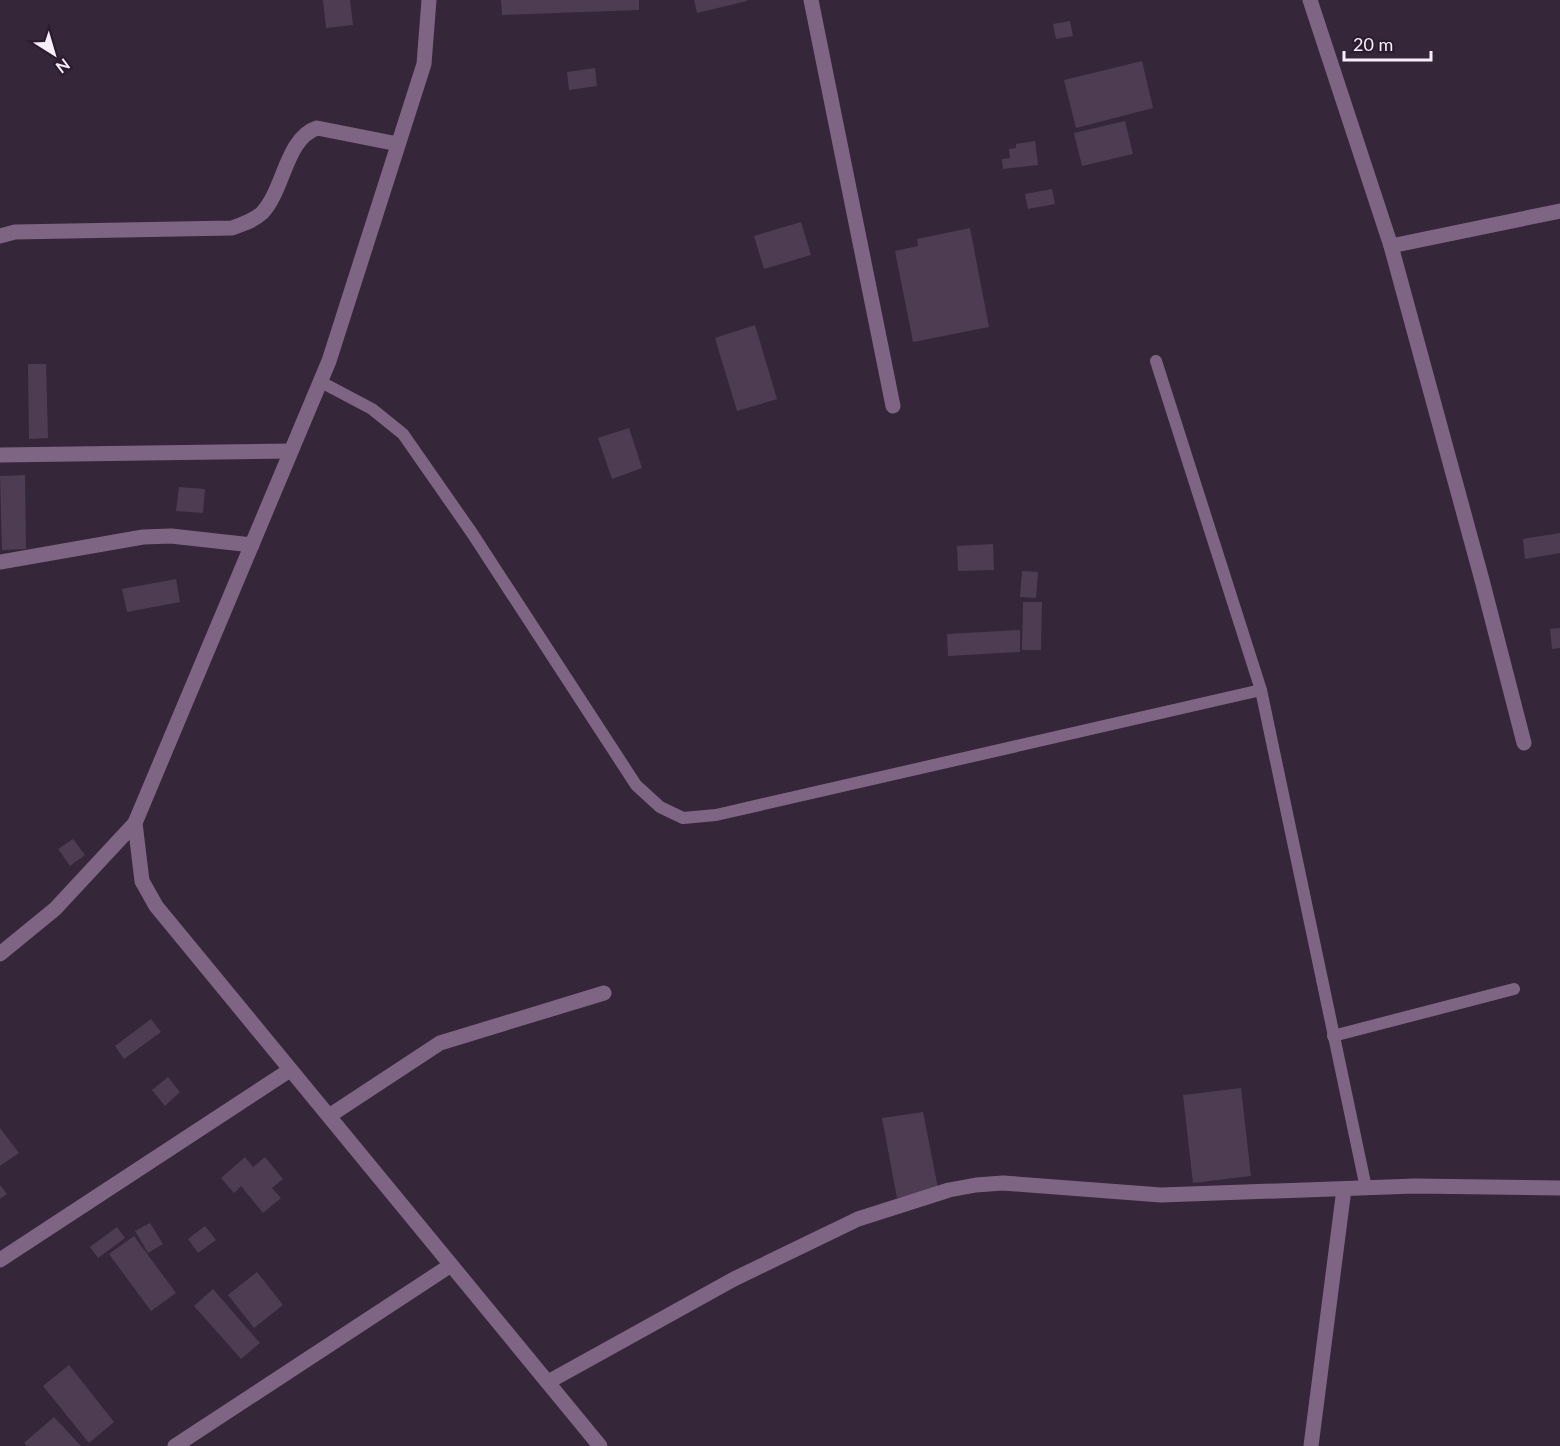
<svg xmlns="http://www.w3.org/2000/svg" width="1560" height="1446" font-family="Lato,sans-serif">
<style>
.building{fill:#4e3d52}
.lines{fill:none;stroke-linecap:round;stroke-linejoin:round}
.service{stroke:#7e6583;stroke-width:12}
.minor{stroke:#7e6583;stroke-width:15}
.tertiary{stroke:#7e6583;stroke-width:15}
</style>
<rect width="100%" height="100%" fill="#36263a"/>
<g class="building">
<path d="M 323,0 L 350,0 L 353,25 L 326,28 Z"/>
<path d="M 501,0 L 639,0 L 639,10 L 502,15 Z"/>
<path d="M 694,0 L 747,0 L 747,1 L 697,13 Z"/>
<path d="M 1070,21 L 1073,36 L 1056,39 L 1053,24 Z"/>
<path d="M 1142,61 L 1153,108 L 1076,128 L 1064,80 Z"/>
<path d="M 595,68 L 597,86 L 569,90 L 567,72 Z"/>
<path d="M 1125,121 L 1133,154 L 1082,166 L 1074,133 Z"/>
<path d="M 1035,141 L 1038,165 L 1003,169 L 1002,159 L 1010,158 L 1009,149 L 1016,148 L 1016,144 Z"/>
<path d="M 1052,189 L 1055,204 L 1028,209 L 1025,194 Z"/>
<path d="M 801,222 L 811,255 L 764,269 L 754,236 Z"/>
<path d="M 970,228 L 989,327 L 913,342 L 895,251 L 918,246 L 917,239 Z"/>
<path d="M 755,325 L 777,399 L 737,411 L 715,338 Z"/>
<path d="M 28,364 L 46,364 L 48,438 L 29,439 Z"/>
<path d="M 629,428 L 642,468 L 612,479 L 598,438 Z"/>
<path d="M 25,475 L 26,549 L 2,550 L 0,476 Z"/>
<path d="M 179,487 L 205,489 L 203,513 L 176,511 Z"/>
<path d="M 1560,533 L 1560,553 L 1525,559 L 1523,539 Z"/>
<path d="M 993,544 L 994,570 L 958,571 L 957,546 Z"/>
<path d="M 1022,571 L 1038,572 L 1036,598 L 1020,597 Z"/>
<path d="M 176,579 L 180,602 L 127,612 L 122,589 Z"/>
<path d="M 1023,602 L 1042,602 L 1041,650 L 1022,650 Z"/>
<path d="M 1560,628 L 1560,648 L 1552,649 L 1550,629 Z"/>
<path d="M 1020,630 L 1020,652 L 948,656 L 947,634 Z"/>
<path d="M 73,839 L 85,855 L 70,866 L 58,849 Z"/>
<path d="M 151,1019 L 161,1032 L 124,1059 L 115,1046 Z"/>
<path d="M 168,1077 L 180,1092 L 165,1106 L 152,1090 Z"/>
<path d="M 1241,1088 L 1251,1176 L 1193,1183 L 1183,1095 Z"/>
<path d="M 923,1112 L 938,1188 L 897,1198 L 882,1118 Z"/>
<path d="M 0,1128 L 19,1153 L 0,1166 Z"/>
<path d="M 245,1157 L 253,1167 L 265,1157 L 283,1179 L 272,1188 L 281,1198 L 263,1213 L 241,1186 L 234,1193 L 221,1178 Z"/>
<path d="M 0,1185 L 7,1194 L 0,1199 Z"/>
<path d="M 150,1223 L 163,1244 L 148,1253 L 135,1231 Z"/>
<path d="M 205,1226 L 216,1240 L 198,1253 L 188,1239 Z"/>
<path d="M 117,1227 L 125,1238 L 98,1258 L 90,1247 Z"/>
<path d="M 134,1236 L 176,1293 L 151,1311 L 109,1254 Z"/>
<path d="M 257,1272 L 283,1305 L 254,1328 L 228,1295 Z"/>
<path d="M 213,1289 L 260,1343 L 241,1359 L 194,1306 Z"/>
<path d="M 69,1365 L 114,1422 L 89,1443 L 43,1386 Z"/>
<path d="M 54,1417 L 81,1446 L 27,1446 L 24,1443 Z"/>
</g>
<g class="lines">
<g class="service">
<path d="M 1156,361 L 1261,690 L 1366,1188"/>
<path d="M 321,382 L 372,409 L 403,434 L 472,533 L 636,785 L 660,807 L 683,818 L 716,815 L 1261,690"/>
<path d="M 1333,1036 L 1514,989"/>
</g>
<g class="minor">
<path d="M 811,0 L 893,406"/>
<path d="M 1310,0 L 1391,246 L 1482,580 L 1524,743"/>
<path d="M 0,236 L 15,232 L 232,228 C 243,224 253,221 262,213 C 284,190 286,138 317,128 L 398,144"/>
<path d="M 1391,246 L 1560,211"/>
<path d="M 0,455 L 291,451"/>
<path d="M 0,562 L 143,537 L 171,536 L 252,545"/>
<path d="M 0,954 L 55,909 L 135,823"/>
<path d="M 329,1116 L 440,1043 L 604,993"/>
<path d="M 0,1260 L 290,1070"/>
<path d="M 548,1382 L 734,1279 L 858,1219 L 949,1190 L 976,1185 L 1003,1183 L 1161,1195 L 1415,1186 L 1560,1188"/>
<path d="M 175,1446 L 451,1265"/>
<path d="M 1311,1446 L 1344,1189"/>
</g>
<path class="tertiary" d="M 429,0 L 424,64 L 329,361 L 135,823 L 142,881 L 156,906 L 600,1446"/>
</g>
<g transform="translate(54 54) rotate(143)" stroke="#2c1c30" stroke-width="4.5" paint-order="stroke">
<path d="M0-4.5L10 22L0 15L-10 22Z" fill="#f8edfa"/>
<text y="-9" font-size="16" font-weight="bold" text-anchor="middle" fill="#f8edfa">N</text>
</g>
<path d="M1344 51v9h87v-9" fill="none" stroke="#f8edfa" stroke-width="3"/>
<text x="1353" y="51" font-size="18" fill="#f8edfa" stroke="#2c1c30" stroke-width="4.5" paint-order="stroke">20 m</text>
</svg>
